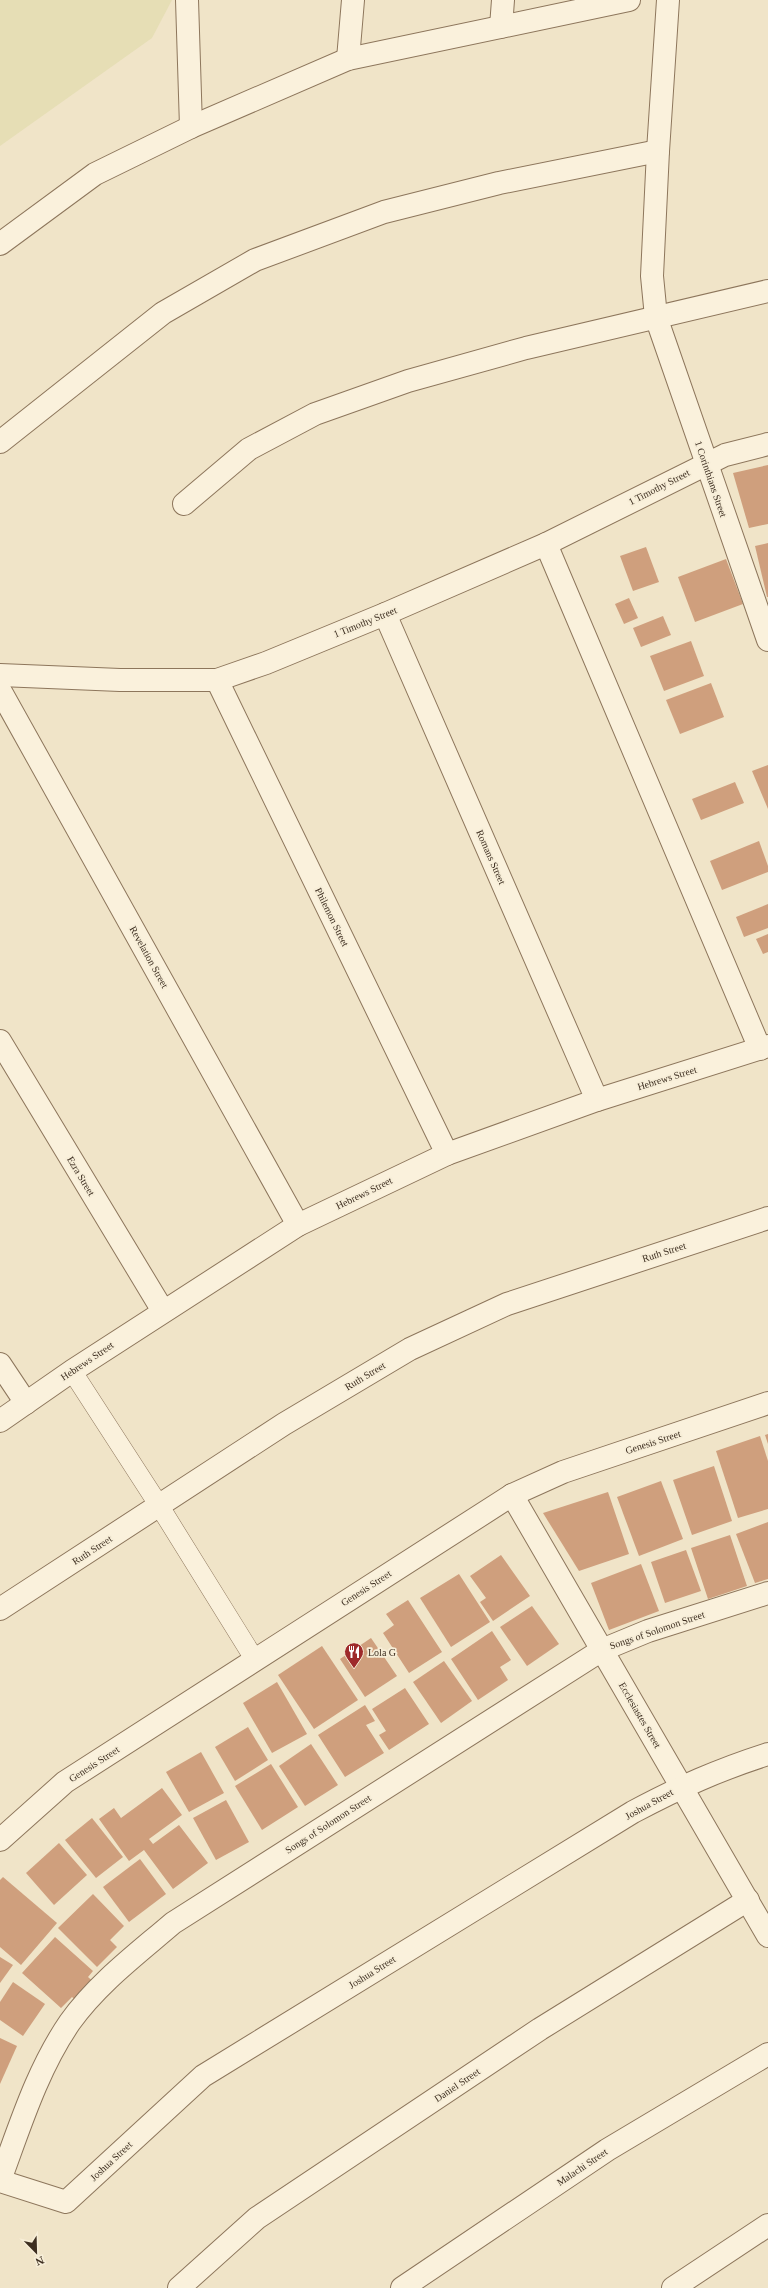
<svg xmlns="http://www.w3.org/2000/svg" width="768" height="2288" font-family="Georgia,serif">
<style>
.farmland{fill:#e6deb5}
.building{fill:#cf9f7d}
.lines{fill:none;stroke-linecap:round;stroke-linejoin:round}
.service-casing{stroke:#8d765c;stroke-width:20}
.minor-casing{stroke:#8d765c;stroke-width:24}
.tertiary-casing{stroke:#8d765c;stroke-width:24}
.service{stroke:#faf1dc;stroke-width:19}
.minor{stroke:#faf1dc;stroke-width:22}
.tertiary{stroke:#faf1dc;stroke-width:22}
.labels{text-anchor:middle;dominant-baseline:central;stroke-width:3.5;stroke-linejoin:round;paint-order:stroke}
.street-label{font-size:10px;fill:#3d2e20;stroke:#f7eed8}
.poi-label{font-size:10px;fill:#3d2e20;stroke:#f7eed8;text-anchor:start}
</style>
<rect width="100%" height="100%" fill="#f0e4c8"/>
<path class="farmland" d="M 0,0 L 172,0 L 152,38 L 0,146 Z"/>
<g class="building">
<path d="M 768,465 L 768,524 L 749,528 L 733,473 Z"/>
<path d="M 768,543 L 768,597 L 767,597 L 755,546 Z"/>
<path d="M 646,547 L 659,582 L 633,591 L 620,556 Z"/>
<path d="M 726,559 L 743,604 L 695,622 L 678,577 Z"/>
<path d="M 629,598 L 638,618 L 624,624 L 615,604 Z"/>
<path d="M 663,616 L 671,635 L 641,647 L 633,628 Z"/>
<path d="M 691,641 L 704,676 L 664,691 L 650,656 Z"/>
<path d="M 711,683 L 724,717 L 680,734 L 666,700 Z"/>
<path d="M 768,765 L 768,809 L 752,771 Z"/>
<path d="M 735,782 L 744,803 L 701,820 L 692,799 Z"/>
<path d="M 759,841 L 768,866 L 768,872 L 722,890 L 710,861 Z"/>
<path d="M 768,904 L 768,928 L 744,937 L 736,917 Z"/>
<path d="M 768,934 L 768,952 L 763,954 L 756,939 Z"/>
<path d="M 768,1434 L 768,1444 L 765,1435 Z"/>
<path d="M 760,1436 L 768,1461 L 768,1509 L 738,1518 L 716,1451 Z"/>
<path d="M 714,1466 L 732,1521 L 692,1535 L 673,1480 Z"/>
<path d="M 661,1481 L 683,1539 L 639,1556 L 617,1497 Z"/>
<path d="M 608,1492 L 629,1554 L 579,1571 L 543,1513 Z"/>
<path d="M 768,1522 L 768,1579 L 755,1583 L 736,1534 Z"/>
<path d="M 730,1535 L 747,1586 L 708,1599 L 691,1548 Z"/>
<path d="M 686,1550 L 701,1591 L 665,1603 L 651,1562 Z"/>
<path d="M 501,1555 L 530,1596 L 493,1621 L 480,1602 L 486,1598 L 470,1576 Z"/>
<path d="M 641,1564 L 659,1611 L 609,1630 L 591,1583 Z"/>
<path d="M 459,1574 L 490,1622 L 451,1647 L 420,1598 Z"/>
<path d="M 408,1600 L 442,1652 L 409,1673 L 383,1633 L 394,1625 L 386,1614 Z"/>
<path d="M 532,1606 L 559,1644 L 527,1666 L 500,1627 Z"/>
<path d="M 492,1631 L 511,1660 L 500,1667 L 508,1680 L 478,1700 L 451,1659 Z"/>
<path d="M 371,1638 L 397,1676 L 365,1697 L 340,1659 Z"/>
<path d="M 322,1646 L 358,1700 L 314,1729 L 278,1675 Z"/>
<path d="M 444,1661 L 472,1701 L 441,1723 L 413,1682 Z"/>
<path d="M 277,1682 L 307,1734 L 272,1753 L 243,1703 Z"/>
<path d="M 405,1688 L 429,1724 L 389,1750 L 379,1735 L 386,1731 L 372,1709 Z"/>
<path d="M 365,1705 L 375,1721 L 366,1725 L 384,1753 L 345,1777 L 318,1735 Z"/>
<path d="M 248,1727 L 268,1760 L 235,1781 L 215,1747 Z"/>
<path d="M 311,1744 L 338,1785 L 305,1806 L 279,1766 Z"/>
<path d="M 201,1752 L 224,1793 L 189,1812 L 166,1772 Z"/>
<path d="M 271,1764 L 298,1807 L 262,1830 L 235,1786 Z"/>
<path d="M 162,1788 L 182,1815 L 149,1839 L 153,1844 L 179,1825 L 208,1863 L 173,1889 L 144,1850 L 129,1861 L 99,1819 L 114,1808 L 121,1818 Z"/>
<path d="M 226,1800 L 249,1842 L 216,1860 L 193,1818 Z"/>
<path d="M 92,1818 L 123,1857 L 96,1878 L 65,1840 Z"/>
<path d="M 59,1843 L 87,1875 L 54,1905 L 26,1873 Z"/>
<path d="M 140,1859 L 166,1894 L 129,1922 L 103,1887 Z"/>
<path d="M 3,1877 L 57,1923 L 21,1965 L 0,1947 L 0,1880 Z"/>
<path d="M 93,1894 L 124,1926 L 110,1940 L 117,1947 L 97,1967 L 58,1928 Z"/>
<path d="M 55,1937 L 93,1971 L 88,1977 L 98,1986 L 81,2005 L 72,1997 L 61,2008 L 22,1973 Z"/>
<path d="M 0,1957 L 13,1965 L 0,1983 Z"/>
<path d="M 13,1982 L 45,2004 L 23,2036 L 0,2020 L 0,2002 Z"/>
<path d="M 0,2038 L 17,2046 L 0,2084 Z"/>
</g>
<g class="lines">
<defs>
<path id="service" d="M 72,1371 L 160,1507 L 255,1660"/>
<g id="minor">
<path d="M 187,0 L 191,127"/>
<path d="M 501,27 L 503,0"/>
<path d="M 348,59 L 353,0"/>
<path d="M 0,244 L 95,174 L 191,127 L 348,59 L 629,0"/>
<path d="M 0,442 L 163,313 L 255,260 L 384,212 L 499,183 L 658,151"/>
<path d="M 184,504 L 249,449 L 315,414 L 408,381 L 526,348 L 768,291"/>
<path d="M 546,544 L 760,1049"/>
<path d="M 385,614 L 597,1100"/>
<path d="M 0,675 L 120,680 L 217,680 L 266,663 L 385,614 L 546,544 L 725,455 L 768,444"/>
<path d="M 217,680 L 447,1154"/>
<path d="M 0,690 L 298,1225"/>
<path d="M 0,1041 L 163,1311"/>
<path d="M 0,1364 L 26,1403"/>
<path d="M 0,1421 L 72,1371 L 298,1225 L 447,1154 L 597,1100 L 768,1046"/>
<path d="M 512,1495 L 768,1936"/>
<path d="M 0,1609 L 284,1424 L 410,1349 L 507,1304 L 768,1218"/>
<path d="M 0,2180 C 20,2126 37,2070 70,2022 C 98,1983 137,1954 173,1923 L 602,1650 L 648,1631 L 768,1593"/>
<path d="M 0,2181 L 66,2202 L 203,2076 L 633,1812 C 680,1787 718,1770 768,1754"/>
<path d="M 179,2288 L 257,2218 L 540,2029 L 748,1900"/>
<path d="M 402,2288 L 607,2150 L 768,2054"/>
<path d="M 673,2288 L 768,2225"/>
</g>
<g id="tertiary">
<path d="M 668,0 L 658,151 L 652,276 L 656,317 L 768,640"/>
<path d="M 0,1840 L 65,1782 L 512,1495 L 563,1472 L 768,1403"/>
</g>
</defs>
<use href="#service" class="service-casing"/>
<use href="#minor" class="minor-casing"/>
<use href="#tertiary" class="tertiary-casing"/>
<use href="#service" class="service"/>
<use href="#minor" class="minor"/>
<use href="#tertiary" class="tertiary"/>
</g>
<defs>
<symbol id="restaurant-pin" viewBox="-11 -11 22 30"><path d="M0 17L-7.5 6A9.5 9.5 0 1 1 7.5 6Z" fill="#9e2a2b" stroke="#f7eed8"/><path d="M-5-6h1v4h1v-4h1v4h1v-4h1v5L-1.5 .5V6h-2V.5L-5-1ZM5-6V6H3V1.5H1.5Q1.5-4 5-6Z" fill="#fff"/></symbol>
</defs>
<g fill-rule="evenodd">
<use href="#restaurant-pin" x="343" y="1641" width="22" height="30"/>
</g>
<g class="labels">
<g class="street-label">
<text transform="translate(711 479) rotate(71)">1 Corinthians Street</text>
<text transform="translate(659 487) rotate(-27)">1 Timothy Street</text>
<text transform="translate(365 622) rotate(-22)">1 Timothy Street</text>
<text transform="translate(491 857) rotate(66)">Romans Street</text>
<text transform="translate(332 917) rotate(64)">Philemon Street</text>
<text transform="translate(149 957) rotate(61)">Revelation Street</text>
<text transform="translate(667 1078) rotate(-17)">Hebrews Street</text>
<text transform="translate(81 1176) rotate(59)">Ezra Street</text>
<text transform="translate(364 1193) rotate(-26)">Hebrews Street</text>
<text transform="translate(664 1252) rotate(-18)">Ruth Street</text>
<text transform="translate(87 1361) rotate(-34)">Hebrews Street</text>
<text transform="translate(365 1376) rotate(-31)">Ruth Street</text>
<text transform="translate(653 1442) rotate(-18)">Genesis Street</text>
<text transform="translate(92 1550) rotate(-33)">Ruth Street</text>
<text transform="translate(366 1588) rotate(-33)">Genesis Street</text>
<text transform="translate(657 1630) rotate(-19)">Songs of Solomon Street</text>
<text transform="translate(640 1715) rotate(60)">Ecclesiastes Street</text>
<text transform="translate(94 1764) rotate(-33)">Genesis Street</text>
<text transform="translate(649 1804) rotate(-29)">Joshua Street</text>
<text transform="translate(328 1824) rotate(-33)">Songs of Solomon Street</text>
<text transform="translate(372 1972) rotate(-32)">Joshua Street</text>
<text transform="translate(457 2085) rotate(-34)">Daniel Street</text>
<text transform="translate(111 2161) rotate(-43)">Joshua Street</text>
<text transform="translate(582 2167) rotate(-34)">Malachi Street</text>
</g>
<g class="poi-label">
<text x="368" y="1652">Lola G</text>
</g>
</g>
<g transform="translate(36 2252) rotate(157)" stroke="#f7eed8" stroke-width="3" paint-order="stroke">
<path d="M0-3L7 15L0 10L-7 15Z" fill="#3d2e20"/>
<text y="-6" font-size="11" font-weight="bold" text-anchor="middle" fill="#3d2e20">N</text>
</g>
</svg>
